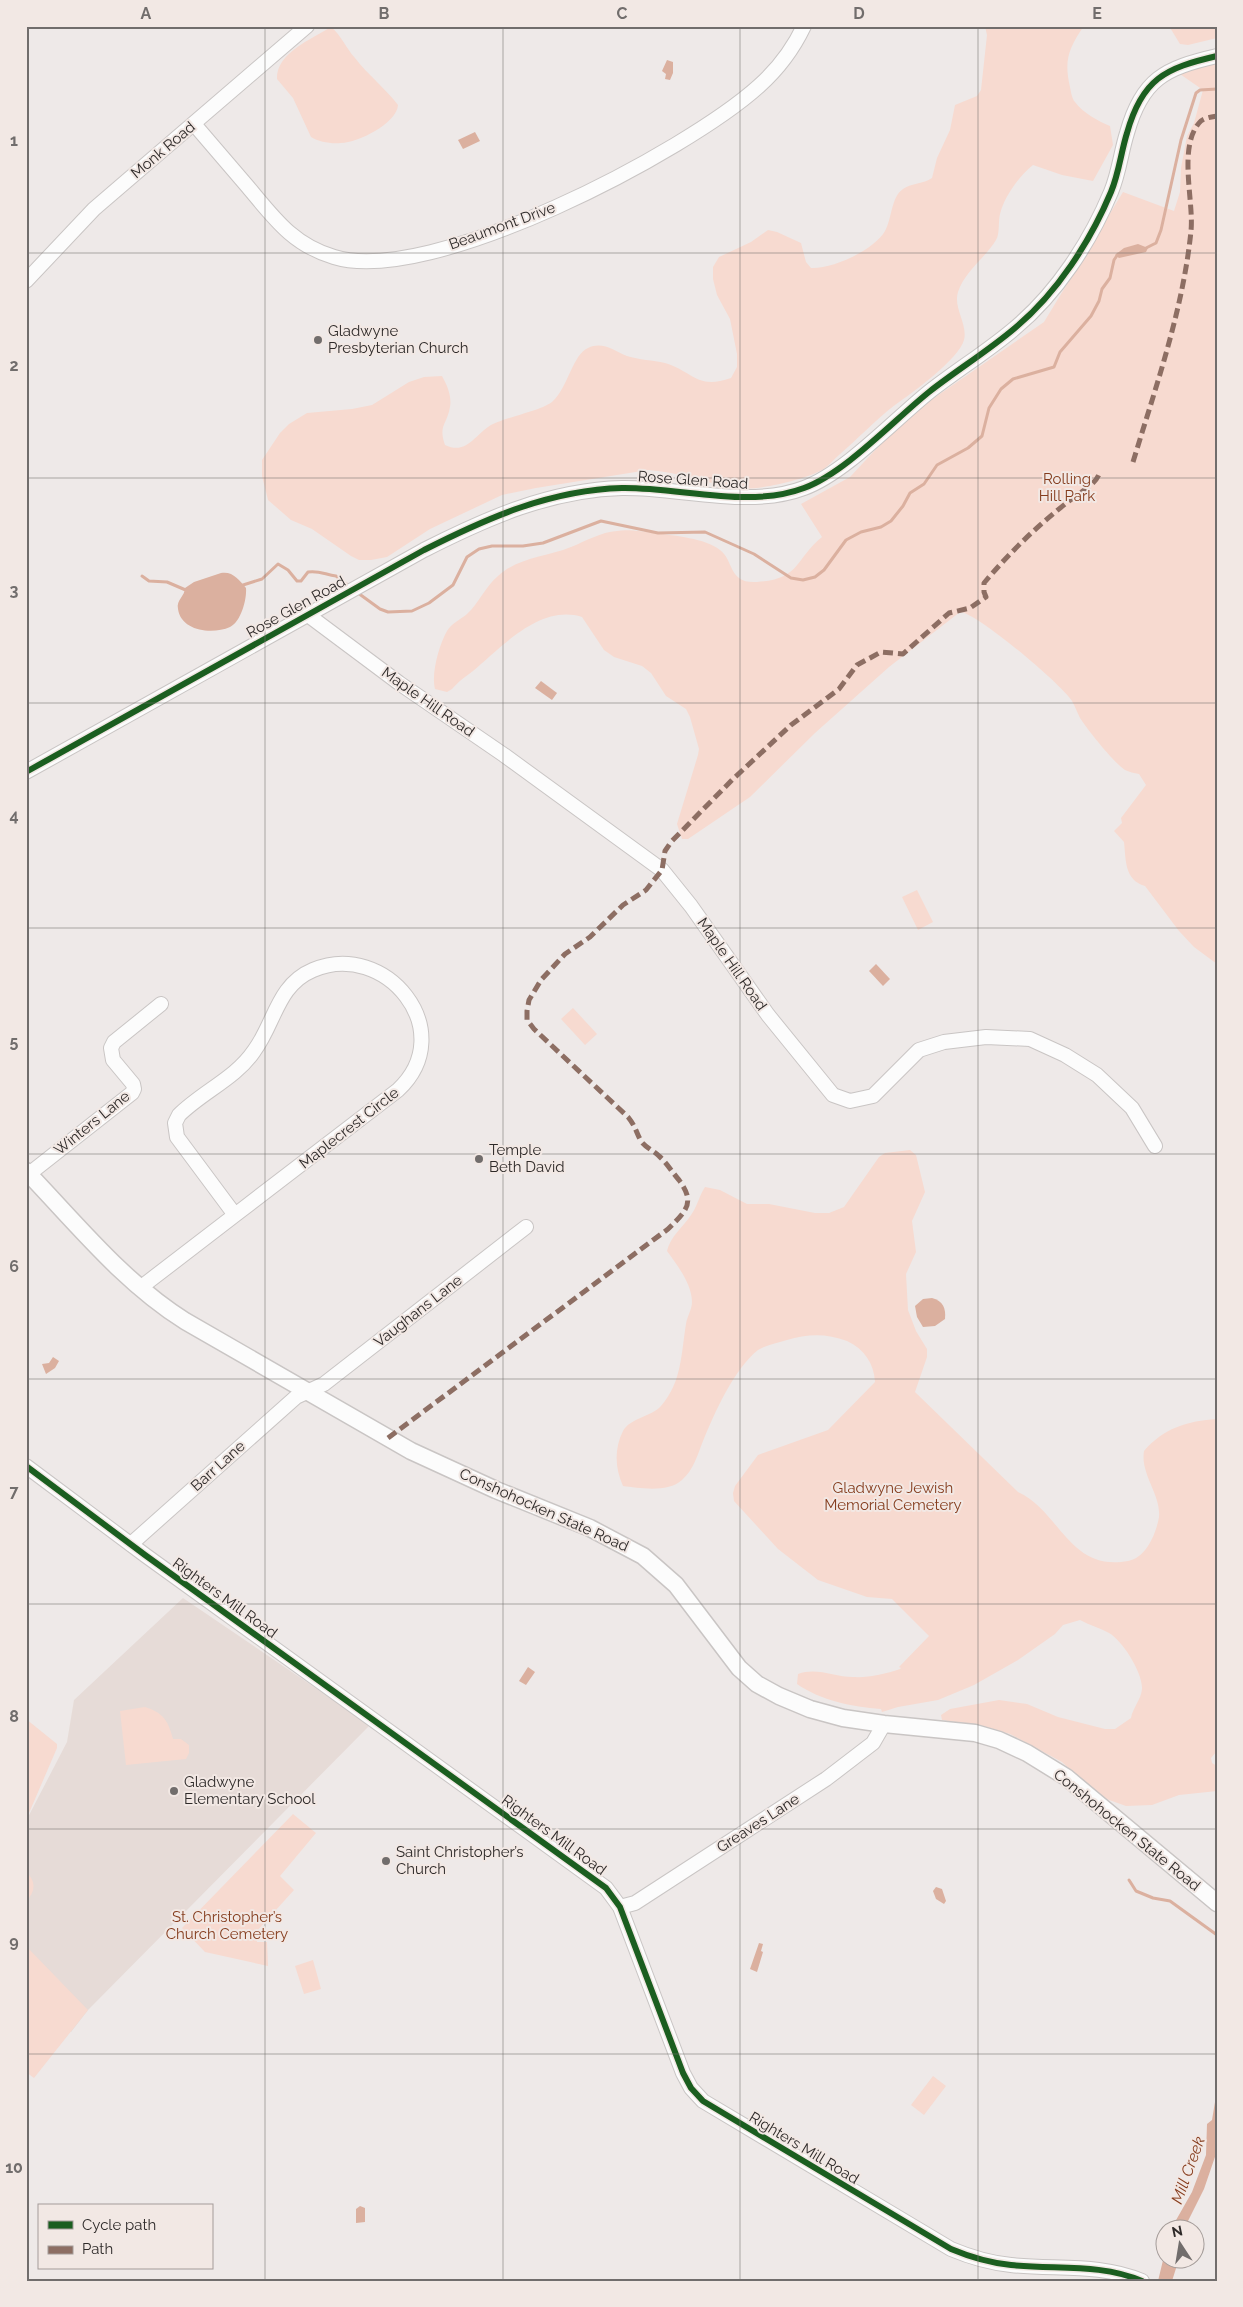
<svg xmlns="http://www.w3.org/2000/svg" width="1243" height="2307" font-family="Raleway,sans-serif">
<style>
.built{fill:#e6dbd7}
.green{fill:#f7dad0}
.water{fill:#dbb09f}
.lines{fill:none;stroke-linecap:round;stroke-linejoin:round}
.stream{stroke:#dbb09f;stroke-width:3}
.minor-casing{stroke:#c9c5c4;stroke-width:16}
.major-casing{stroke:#c9c5c4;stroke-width:19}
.minor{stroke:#fcfcfc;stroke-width:14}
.major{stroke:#fcfcfc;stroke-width:16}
.quiet{stroke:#8d6e63;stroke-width:5;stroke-dasharray:10 5;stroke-linecap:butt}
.cycleway-casing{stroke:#f2e8e4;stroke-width:9}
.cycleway{stroke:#1b5e20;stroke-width:6}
.grid{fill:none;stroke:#716d6c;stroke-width:1;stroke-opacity:0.55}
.poi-dot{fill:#716d6c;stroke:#f2e8e4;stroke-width:2}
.labels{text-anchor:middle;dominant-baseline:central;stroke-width:4;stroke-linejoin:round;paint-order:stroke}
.street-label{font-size:15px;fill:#2e2a29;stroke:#f2e8e4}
.poi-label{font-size:15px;fill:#2e2a29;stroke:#f2e8e4;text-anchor:start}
.park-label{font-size:15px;fill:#853c1d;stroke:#f2e8e4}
.water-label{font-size:16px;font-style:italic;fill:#873e1f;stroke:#f2e8e4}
.neatline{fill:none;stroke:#716d6c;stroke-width:2}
.grid-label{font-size:16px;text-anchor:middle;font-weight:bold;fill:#716d6c}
</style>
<rect width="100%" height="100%" fill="#eee9e8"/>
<path class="built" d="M 183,1598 L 370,1725 L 88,2010 L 71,2032 L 26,1990 L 26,1821 L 67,1742 L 74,1700 Z"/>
<g class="green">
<path d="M 985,26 L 1084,26 C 1068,49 1064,61 1070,87 C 1071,92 1072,99 1075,102 C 1083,113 1098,121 1110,126 L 1113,145 L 1093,181 L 1062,175 L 1033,165 C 1019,176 1004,197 1000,214 C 998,222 1000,234 996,240 C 985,258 965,271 958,292 C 953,308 968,324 964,340 C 959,359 912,393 895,405 C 875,420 858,439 839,455 C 833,460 828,467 822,470 C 803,480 758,491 737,488 C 707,484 679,472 648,470 L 536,488 L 502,495 L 430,529 L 387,557 L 371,560 L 359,560 L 351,556 L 312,529 L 291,520 L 268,500 L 262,476 L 262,460 L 280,433 L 289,424 L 307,413 L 352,409 L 372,405 L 409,382 L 424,377 L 442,376 C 447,385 452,396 450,407 C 447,425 438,425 445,445 C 468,456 476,432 493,424 C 507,417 544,410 553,401 C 568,387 573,354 588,348 C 603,341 614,351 627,356 C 639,360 653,360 665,363 C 694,372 697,390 731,378 L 737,367 L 737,354 L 730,319 L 717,295 L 713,279 L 713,267 L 719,257 L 751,242 L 768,230 L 777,232 L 801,243 L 806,262 L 811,268 C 833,269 874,250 885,231 C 892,219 891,197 903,189 C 912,183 923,184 932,178 L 937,158 L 950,130 L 955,105 L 977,96 L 981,90 L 987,35 Z"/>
<path d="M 1169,26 L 1217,26 L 1217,38 L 1188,45 L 1180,44 Z"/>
<path d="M 331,27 C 341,35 346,48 355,58 C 368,75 385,88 398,105 C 397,123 358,143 341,143 C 331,144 319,142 311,137 L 293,98 L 277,79 C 276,53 312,39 331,27 Z"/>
<path d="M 1217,62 L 1217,964 L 1194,947 L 1179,931 L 1145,886 C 1124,880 1126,859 1124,842 L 1114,831 L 1122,823 L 1121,818 L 1146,785 L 1139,774 C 1134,773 1129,772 1125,770 C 1114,763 1087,729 1080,718 C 1077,712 1075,706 1072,701 C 1061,684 976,612 960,612 L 889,667 L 815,733 L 750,797 L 688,839 L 682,839 L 677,824 L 698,755 L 699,749 L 690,717 L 686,709 L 666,696 L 651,673 L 642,666 L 614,657 L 604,650 L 582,617 C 540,604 502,647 473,671 C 465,677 459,681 452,689 L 447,692 L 435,689 C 431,674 439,645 447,631 C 451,624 461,619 467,614 C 479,603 485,587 498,576 C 519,557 546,557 571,547 C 586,541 601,532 617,531 C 628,529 644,532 655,533 C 675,536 705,538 720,550 C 734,560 728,584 757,582 C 801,579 794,560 822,537 L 801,504 L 850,477 L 905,418 L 1044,322 L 1123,192 L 1174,211 L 1180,192 L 1181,168 L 1187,136 L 1194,123 L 1203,90 L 1177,72 Z"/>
<path d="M 917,890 L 933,922 L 918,930 L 902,897 Z"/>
<path d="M 573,1008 L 597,1034 L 585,1045 L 561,1019 Z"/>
<path d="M 910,1150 L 916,1155 L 925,1192 L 912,1221 L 916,1252 L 906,1274 L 908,1310 L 916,1331 L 927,1349 L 927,1357 L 915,1392 L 1018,1492 C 1060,1511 1069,1572 1128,1561 C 1146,1558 1156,1534 1159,1517 C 1161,1494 1140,1474 1144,1451 C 1164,1428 1187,1421 1217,1419 L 1217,1751 L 1211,1758 L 1212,1763 L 1217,1766 L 1217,1791 L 1179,1795 L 1152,1805 L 1126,1806 L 1098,1796 L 1062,1762 L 1010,1734 L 987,1727 L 942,1720 L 941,1715 L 950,1709 L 999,1700 L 1027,1704 L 1058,1717 L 1105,1729 L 1115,1729 L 1131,1718 C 1133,1707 1141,1700 1142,1689 C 1143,1673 1122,1640 1109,1633 C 1100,1628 1089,1625 1080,1620 L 1063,1625 L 1055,1634 L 1018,1660 L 974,1685 L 938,1700 L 898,1707 L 882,1712 L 881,1709 C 852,1707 820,1700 797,1684 L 798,1674 C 817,1667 834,1677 853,1677 C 868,1678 885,1674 900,1669 L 901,1668 L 899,1667 L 929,1636 L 892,1599 L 867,1597 L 818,1580 L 778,1549 L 734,1501 L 733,1493 L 735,1486 L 758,1455 L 828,1430 L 875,1382 C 874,1363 864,1349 847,1341 C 826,1333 807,1334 787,1340 C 778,1343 766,1345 758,1350 C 734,1369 715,1412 703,1441 C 697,1456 694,1469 682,1480 C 668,1493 639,1488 623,1486 C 615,1468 614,1449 623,1431 C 630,1418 651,1417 661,1406 C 682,1382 681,1354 686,1324 C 687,1317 692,1309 692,1302 C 692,1284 677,1265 667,1251 C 670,1237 683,1227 691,1215 C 697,1207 699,1196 705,1187 L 720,1190 L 747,1204 L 769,1204 L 815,1213 L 829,1213 L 844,1207 L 879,1157 L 885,1153 Z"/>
<path d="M 145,1707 C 164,1713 168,1721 173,1739 L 181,1739 L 189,1745 L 189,1753 L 186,1759 L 126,1765 L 120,1711 Z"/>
<path d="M 26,1719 L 57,1744 L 57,1748 L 26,1820 Z"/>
<path d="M 293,1814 L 316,1833 L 280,1876 L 294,1890 L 257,1931 L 257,1942 L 267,1942 L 268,1966 L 205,1952 L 182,1928 Z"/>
<path d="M 26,1872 C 36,1880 36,1892 26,1901 Z"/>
<path d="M 26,1946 L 88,2010 L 34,2078 L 26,2072 Z"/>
<path d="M 313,1960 L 321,1989 L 304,1994 L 295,1966 Z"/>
<path d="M 933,2076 L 946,2086 L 924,2115 L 911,2105 Z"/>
</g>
<g class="water">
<path d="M 667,60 L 673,62 L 673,73 L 670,80 L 665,79 L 666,74 L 662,71 Z"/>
<path d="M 475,132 L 480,141 L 463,149 L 458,140 Z"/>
<path d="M 1138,244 L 1148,248 L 1146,252 L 1119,258 L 1115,255 L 1124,248 Z"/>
<path d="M 221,573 C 233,571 239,580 246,588 C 247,599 241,622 230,627 C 212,635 181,631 178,609 C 176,600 185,596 185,588 L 194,582 Z"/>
<path d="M 541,681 L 557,693 L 552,700 L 535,688 Z"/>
<path d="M 876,964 L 890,979 L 883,986 L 869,971 Z"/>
<path d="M 932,1298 C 943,1301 946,1308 945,1319 L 935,1326 L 923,1327 L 917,1317 L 915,1306 L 923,1299 Z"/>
<path d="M 53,1357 L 59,1361 L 55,1368 L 46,1374 L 42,1364 L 49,1363 Z"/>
<path d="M 528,1667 L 535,1672 L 526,1685 L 519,1681 Z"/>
<path d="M 936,1887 L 942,1889 L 946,1901 L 944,1904 L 936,1899 L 933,1891 Z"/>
<path d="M 759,1943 L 763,1944 L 761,1951 L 763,1952 L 757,1972 L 750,1969 Z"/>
<path d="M 1217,2090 L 1217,2151 L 1204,2189 L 1184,2229 L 1171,2229 L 1192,2192 L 1206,2155 L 1207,2124 L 1212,2120 Z"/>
<path d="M 360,2206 L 365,2208 L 365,2222 L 356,2223 L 356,2209 Z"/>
<path d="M 1165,2252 L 1166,2260 L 1178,2260 L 1178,2262 L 1172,2281 L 1158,2281 Z"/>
</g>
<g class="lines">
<g class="stream">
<path d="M 1146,248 L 1156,243 L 1161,230 L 1181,140 L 1196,93 L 1200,90 L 1217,89"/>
<path d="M 142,576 L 149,581 L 167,582 L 188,591"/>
<path d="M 240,586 L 262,579 L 278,564 L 288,570 L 297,581 L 301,581 L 308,572 C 319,570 326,575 336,576 L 349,586"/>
<path d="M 358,593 L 380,609 L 388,612 L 412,611 L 429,603 L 453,585 L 467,557 L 479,549 L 492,546 L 523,546 L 543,543 L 601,521 L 658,533 L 705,532 L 754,554 L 791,578 L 803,580 L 815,577 L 824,570 L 846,540 L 861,532 L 881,527 L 891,521 L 903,506 L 910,493 L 924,484 L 937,465 L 968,448 L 982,436 L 989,408 L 1001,389 L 1013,379 L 1054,367 L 1060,352 L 1091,316 L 1099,301 L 1102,289 L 1110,278 L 1114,260 L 1118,254"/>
<path d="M 1129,1880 L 1136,1891 L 1153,1898 L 1170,1901 L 1217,1935"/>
</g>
<defs>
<g id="minor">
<path d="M 194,124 C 212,145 230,166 248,187 C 274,218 293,245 334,257 C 430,287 686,152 759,86 C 778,69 793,49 804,26"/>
<path d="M 26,281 L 94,209 L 307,26"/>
<path d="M 308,615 L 399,683 L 504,755 L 662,870 L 691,906 L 768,1015 L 833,1095 L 850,1101 L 873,1096 L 919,1050 L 944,1042 L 986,1037 L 1030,1039 L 1065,1055 L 1097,1075 L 1132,1108 L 1155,1146"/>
<path d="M 26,772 L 424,550 C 487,518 550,490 622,488 C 680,487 749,509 804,488 C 845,473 894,420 929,392 C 957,370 988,351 1015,328 C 1057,293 1090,242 1111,192 C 1119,173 1121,152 1127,133 C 1142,79 1165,68 1217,56"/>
<path d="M 29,1174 L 132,1093 L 134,1089 L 133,1084 L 113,1060 L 111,1048 L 114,1042 L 161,1004"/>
<path d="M 140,1288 L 235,1215 L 177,1137 L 175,1123 L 179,1115 C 202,1092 236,1078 254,1051 C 275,1023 277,985 313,970 C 385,939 461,1031 398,1090 L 235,1215"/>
<path d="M 26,1466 L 145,1555 L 606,1888 L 620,1907 L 683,2073 L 691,2088 L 703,2101 L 951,2249 C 970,2257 991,2263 1011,2265 C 1055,2270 1100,2263 1142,2281"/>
<path d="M 131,1544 L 296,1397 L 324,1384 L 526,1227"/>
<path d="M 620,1907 L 635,1903 L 826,1779 L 873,1743 L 884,1724"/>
</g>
<path id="major" d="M 26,1171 C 76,1223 123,1282 185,1321 L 411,1451 L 496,1490 L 590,1528 L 643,1556 L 676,1585 L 739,1668 L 757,1684 L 779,1696 L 810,1709 L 843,1718 L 884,1724 L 975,1733 L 999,1740 L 1027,1753 L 1066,1777 L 1217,1903"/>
</defs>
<use href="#minor" class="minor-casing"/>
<use href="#major" class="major-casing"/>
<use href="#minor" class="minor"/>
<use href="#major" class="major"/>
<g class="quiet">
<path d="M 1133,462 C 1156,386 1183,310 1191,231 C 1194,201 1178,148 1199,123 C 1203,118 1211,117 1217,116"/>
<path d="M 388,1438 L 668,1229 C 686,1211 696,1203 679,1180 C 672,1172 667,1163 659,1156 C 654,1151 645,1147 641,1141 C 636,1132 636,1127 628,1117 L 534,1029 L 527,1020 L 527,1011 L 529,1000 L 541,980 L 565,954 L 590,937 L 623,905 L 646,890 L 662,870 L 665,851 L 671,842 L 732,780 L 791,725 L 839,689 L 857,665 L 881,652 L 903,654 L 949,613 L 970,608 L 986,597 L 984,592 L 984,583 C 1011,551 1040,523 1073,498 C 1082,491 1098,483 1100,471"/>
</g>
<defs>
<g id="cycleway">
<path d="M 26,772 L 424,550 C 487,518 550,490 622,488 C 680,487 749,509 804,488 C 845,473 894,420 929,392 C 957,370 988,351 1015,328 C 1057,293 1090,242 1111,192 C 1119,173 1121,152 1127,133 C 1142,79 1165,68 1217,56"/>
<path d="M 26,1466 L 145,1555 L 606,1888 L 620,1907 L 683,2073 L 691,2088 L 703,2101 L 951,2249 C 970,2257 991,2263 1011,2265 C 1055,2270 1100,2263 1142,2281"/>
</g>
</defs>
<use href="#cycleway" class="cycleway-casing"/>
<use href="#cycleway" class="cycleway"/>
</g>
<path class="grid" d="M 265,26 L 265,2281M 503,26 L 503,2281M 740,26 L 740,2281M 978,26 L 978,2281M 26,253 L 1217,253M 26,478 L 1217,478M 26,703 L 1217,703M 26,928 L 1217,928M 26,1154 L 1217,1154M 26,1379 L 1217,1379M 26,1604 L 1217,1604M 26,1829 L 1217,1829M 26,2054 L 1217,2054"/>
<g class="poi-dot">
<circle cx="318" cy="340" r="5"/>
<circle cx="479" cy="1159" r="5"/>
<circle cx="174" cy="1791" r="5"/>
<circle cx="386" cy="1861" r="5"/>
</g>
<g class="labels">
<g class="street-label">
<text transform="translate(163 150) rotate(-40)">Monk Road</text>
<text transform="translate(502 226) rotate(-20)">Beaumont Drive</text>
<text transform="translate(693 480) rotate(4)">Rose Glen Road</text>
<text transform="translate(296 607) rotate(-29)">Rose Glen Road</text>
<text transform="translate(428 702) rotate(35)">Maple Hill Road</text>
<text transform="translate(732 964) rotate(55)">Maple Hill Road</text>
<text transform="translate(92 1123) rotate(-39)">Winters Lane</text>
<text transform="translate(349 1128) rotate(-38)">Maplecrest Circle</text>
<text transform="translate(418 1311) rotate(-38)">Vaughans Lane</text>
<text transform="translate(218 1466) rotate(-42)">Barr Lane</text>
<text transform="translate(544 1510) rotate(24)">Conshohocken State Road</text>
<text transform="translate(225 1598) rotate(36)">Righters Mill Road</text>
<text transform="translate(758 1823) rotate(-33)">Greaves Lane</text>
<text transform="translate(1127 1830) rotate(39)">Conshohocken State Road</text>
<text transform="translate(554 1835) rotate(36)">Righters Mill Road</text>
<text transform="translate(804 2148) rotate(31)">Righters Mill Road</text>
</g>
<g class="poi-label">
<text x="328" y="331">Gladwyne<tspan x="328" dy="17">Presbyterian Church</tspan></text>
<text x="489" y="1150">Temple<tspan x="489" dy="17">Beth David</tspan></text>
<text x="184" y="1782">Gladwyne<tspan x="184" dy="17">Elementary School</tspan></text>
<text x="396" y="1852">Saint Christopher’s<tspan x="396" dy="17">Church</tspan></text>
</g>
<g class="park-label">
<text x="1067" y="479">Rolling<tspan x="1067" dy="17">Hill Park</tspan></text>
<text x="893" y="1488">Gladwyne Jewish<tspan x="893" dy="17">Memorial Cemetery</tspan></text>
<text x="227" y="1917">St. Christopher’s<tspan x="227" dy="17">Church Cemetery</tspan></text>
</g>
<g class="water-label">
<text transform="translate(1188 2170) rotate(-70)">Mill Creek</text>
</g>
</g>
<rect width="1243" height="2307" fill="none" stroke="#f2e8e4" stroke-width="55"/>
<rect x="38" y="2204" width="175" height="65" fill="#f2e8e4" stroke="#a49c99"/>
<rect x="48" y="2221" width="25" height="8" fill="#1b5e20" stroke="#a49c99"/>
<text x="82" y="2230" font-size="15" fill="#2e2a29">Cycle path</text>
<rect x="48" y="2246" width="25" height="8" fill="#8d6e63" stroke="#a49c99"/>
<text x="82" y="2254" font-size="15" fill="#2e2a29">Path</text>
<g transform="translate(1180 2244) rotate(348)"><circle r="24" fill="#f2e8e4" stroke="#a49c99"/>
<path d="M0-4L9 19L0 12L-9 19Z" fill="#716d6c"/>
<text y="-8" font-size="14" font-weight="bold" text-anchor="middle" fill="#2e2a29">N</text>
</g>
<rect x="28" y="28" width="1188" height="2252" class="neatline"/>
<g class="grid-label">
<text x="146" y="19">A</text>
<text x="384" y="19">B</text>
<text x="622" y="19">C</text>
<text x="859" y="19">D</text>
<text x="1097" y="19">E</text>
<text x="14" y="146">1</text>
<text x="14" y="371">2</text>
<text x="14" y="596">3</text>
<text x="14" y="821">4</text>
<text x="14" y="1047">5</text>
<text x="14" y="1272">6</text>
<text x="14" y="1497">7</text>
<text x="14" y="1722">8</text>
<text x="14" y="1947">9</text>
<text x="14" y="2173">10</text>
</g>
</svg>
